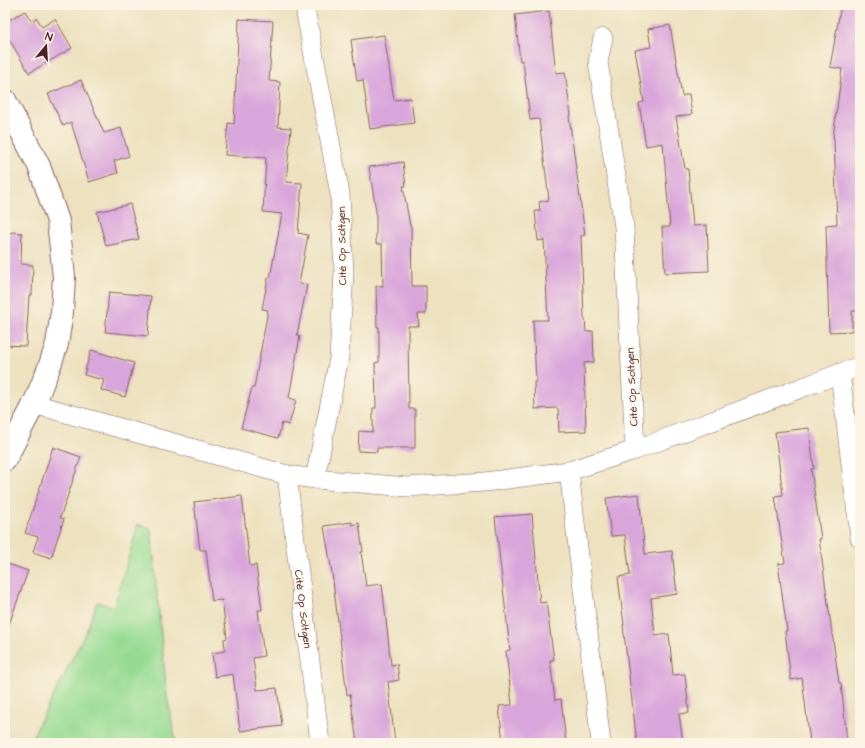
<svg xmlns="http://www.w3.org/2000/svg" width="865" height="748" font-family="'Architects Daughter',sans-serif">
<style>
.green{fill:#97db93;stroke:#707d5f}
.building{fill:#d9a6db}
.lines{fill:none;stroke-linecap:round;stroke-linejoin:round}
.street-casing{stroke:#83635f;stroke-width:20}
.secondary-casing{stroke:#83635f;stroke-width:24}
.street{stroke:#fff;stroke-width:19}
.secondary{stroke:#fff;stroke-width:22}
.labels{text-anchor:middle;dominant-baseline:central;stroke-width:3;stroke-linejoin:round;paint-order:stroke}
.street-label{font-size:11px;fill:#4a1f2b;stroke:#fcf5e5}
</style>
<rect width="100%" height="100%" fill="#fcf5e5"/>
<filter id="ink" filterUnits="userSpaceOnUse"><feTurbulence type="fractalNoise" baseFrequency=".025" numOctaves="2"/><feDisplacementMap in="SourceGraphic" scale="8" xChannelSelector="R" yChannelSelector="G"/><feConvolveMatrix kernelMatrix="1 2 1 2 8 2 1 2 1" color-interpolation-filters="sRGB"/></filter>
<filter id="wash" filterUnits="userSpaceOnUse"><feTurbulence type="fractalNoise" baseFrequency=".012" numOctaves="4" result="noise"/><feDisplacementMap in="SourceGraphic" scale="16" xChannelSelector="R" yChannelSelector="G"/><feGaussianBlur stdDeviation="0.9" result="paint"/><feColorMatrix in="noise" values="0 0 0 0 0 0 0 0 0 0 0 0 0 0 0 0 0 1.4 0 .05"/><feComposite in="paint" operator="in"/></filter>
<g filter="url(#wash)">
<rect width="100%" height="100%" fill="#ede1bf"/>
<path class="green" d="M 138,524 L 151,529 L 167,696 L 176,743 L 29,743 L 86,632 L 97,602 L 114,607 Z"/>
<g id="blocks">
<g class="building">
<path d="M 841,5 L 860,5 L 860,311 L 852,311 L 852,331 L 829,332 L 826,225 L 837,224 L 834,138 L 833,138 L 842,69 L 830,67 Z"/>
<path d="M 25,11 L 31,21 L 37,18 L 42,27 L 55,19 L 72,48 L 29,73 L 5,32 L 5,22 Z"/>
<path d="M 549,11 L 556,73 L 565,72 L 571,116 L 569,116 L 585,235 L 581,236 L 584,318 L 585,318 L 586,332 L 593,331 L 594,362 L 584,363 L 586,431 L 559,432 L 558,408 L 535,409 L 534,382 L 536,382 L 533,320 L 548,320 L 544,240 L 538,241 L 535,211 L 540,211 L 539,202 L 549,200 L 539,119 L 530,120 L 523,61 L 520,61 L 515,15 Z"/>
<path d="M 239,19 L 273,21 L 269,81 L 280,82 L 278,127 L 291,128 L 286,182 L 302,183 L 298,233 L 308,235 L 299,284 L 307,285 L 297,335 L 300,336 L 289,398 L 296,400 L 289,425 L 282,423 L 278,438 L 241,428 L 252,388 L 254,388 L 268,310 L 262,309 L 268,278 L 270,278 L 282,214 L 263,212 L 266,158 L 225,155 L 228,123 L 234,124 Z"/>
<path d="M 670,25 L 682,96 L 689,94 L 692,114 L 676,117 L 685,169 L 688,169 L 693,226 L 707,225 L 709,271 L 665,273 L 662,227 L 670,227 L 663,143 L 646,146 L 639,103 L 644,102 L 635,50 L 651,47 L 648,29 Z"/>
<path d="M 384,35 L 394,100 L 411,98 L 414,123 L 370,129 L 363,80 L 357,81 L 351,40 Z"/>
<path d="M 81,80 L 104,133 L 121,128 L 129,156 L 114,161 L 118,173 L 89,182 L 71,122 L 63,126 L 48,94 Z"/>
<path d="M 403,162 L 406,186 L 403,186 L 410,226 L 411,226 L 412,286 L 426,286 L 426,314 L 418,314 L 419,326 L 408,326 L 409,409 L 415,409 L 415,448 L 377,448 L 377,452 L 358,451 L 359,431 L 373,432 L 373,408 L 376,408 L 375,363 L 379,362 L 379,327 L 377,327 L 376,286 L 383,286 L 382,244 L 376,244 L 376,211 L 369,167 Z"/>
<path d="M 130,204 L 139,239 L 106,246 L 97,212 Z"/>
<path d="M 13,232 L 22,233 L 21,264 L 33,265 L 32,295 L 29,295 L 26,346 L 5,345 L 5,234 Z"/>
<path d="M 109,292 L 151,296 L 148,336 L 105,332 Z"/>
<path d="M 91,350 L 134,363 L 125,397 L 101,390 L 104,380 L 84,375 Z"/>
<path d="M 809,428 L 814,469 L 811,469 L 821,539 L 819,539 L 839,683 L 841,683 L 847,740 L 820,743 L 810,743 L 802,678 L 791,680 L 785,631 L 787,631 L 778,564 L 785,563 L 775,496 L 783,495 L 775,432 Z"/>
<path d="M 53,447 L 81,457 L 60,518 L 64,519 L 51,558 L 33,552 L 38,537 L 25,533 Z"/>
<path d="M 639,494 L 645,554 L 672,551 L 677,594 L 651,598 L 655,636 L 669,634 L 673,675 L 685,674 L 689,713 L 679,714 L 683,743 L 637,743 L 623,625 L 624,625 L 618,577 L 630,575 L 625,535 L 611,536 L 606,498 Z"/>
<path d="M 242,496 L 250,566 L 256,565 L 262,610 L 258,610 L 264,656 L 253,658 L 257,690 L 277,688 L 282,726 L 240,731 L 233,674 L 215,677 L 212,653 L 225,651 L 224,639 L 227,638 L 222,600 L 212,601 L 206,550 L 200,550 L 194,502 Z"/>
<path d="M 532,514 L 540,603 L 546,602 L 554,660 L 550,660 L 555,700 L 561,699 L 566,742 L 503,743 L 499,706 L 512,705 L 506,651 L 510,650 L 495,517 Z"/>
<path d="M 352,522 L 352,525 L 359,523 L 363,552 L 361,552 L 366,586 L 382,584 L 391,665 L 397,664 L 399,680 L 388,682 L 395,743 L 357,743 L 350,694 L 347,695 L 332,573 L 324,526 Z"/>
<path d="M 5,563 L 28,571 L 7,630 L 5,630 Z"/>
</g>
</g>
</g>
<g filter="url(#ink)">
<use href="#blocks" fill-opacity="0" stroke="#83635f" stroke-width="1"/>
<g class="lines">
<defs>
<g id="street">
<path d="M 306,14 L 340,194 L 344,273 L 339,358 L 315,479"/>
<path d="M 603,38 L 598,62 L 624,227 L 635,450"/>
<path d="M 840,373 L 860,538"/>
<path d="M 34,404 L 287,475 L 315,479 L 407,487 L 485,482 L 569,471 L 635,450 L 860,366"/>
<path d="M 569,471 L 601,743"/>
<path d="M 287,475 L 320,743"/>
</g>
<path id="secondary" d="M 5,100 L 39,166 L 58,221 L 64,277 L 62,312 L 57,344 L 50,365 L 34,404 L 5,460"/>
</defs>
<use href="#street" class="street-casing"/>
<use href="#secondary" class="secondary-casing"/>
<use href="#street" class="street"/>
<use href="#secondary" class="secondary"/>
</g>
</g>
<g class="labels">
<g class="street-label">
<text transform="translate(342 246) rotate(-91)">Cité Op Soltgen</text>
<text transform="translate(632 387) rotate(-93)">Cité Op Soltgen</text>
<text transform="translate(303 609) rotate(83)">Cité Op Soltgen</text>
</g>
</g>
<rect width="865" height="748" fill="none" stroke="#fcf5e5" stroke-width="20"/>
<g transform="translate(46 46) rotate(18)" stroke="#fcf5e5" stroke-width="3" paint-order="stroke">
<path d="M0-3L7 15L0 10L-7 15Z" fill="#4a1f2b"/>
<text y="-6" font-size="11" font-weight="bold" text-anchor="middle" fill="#4a1f2b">N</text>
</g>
</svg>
